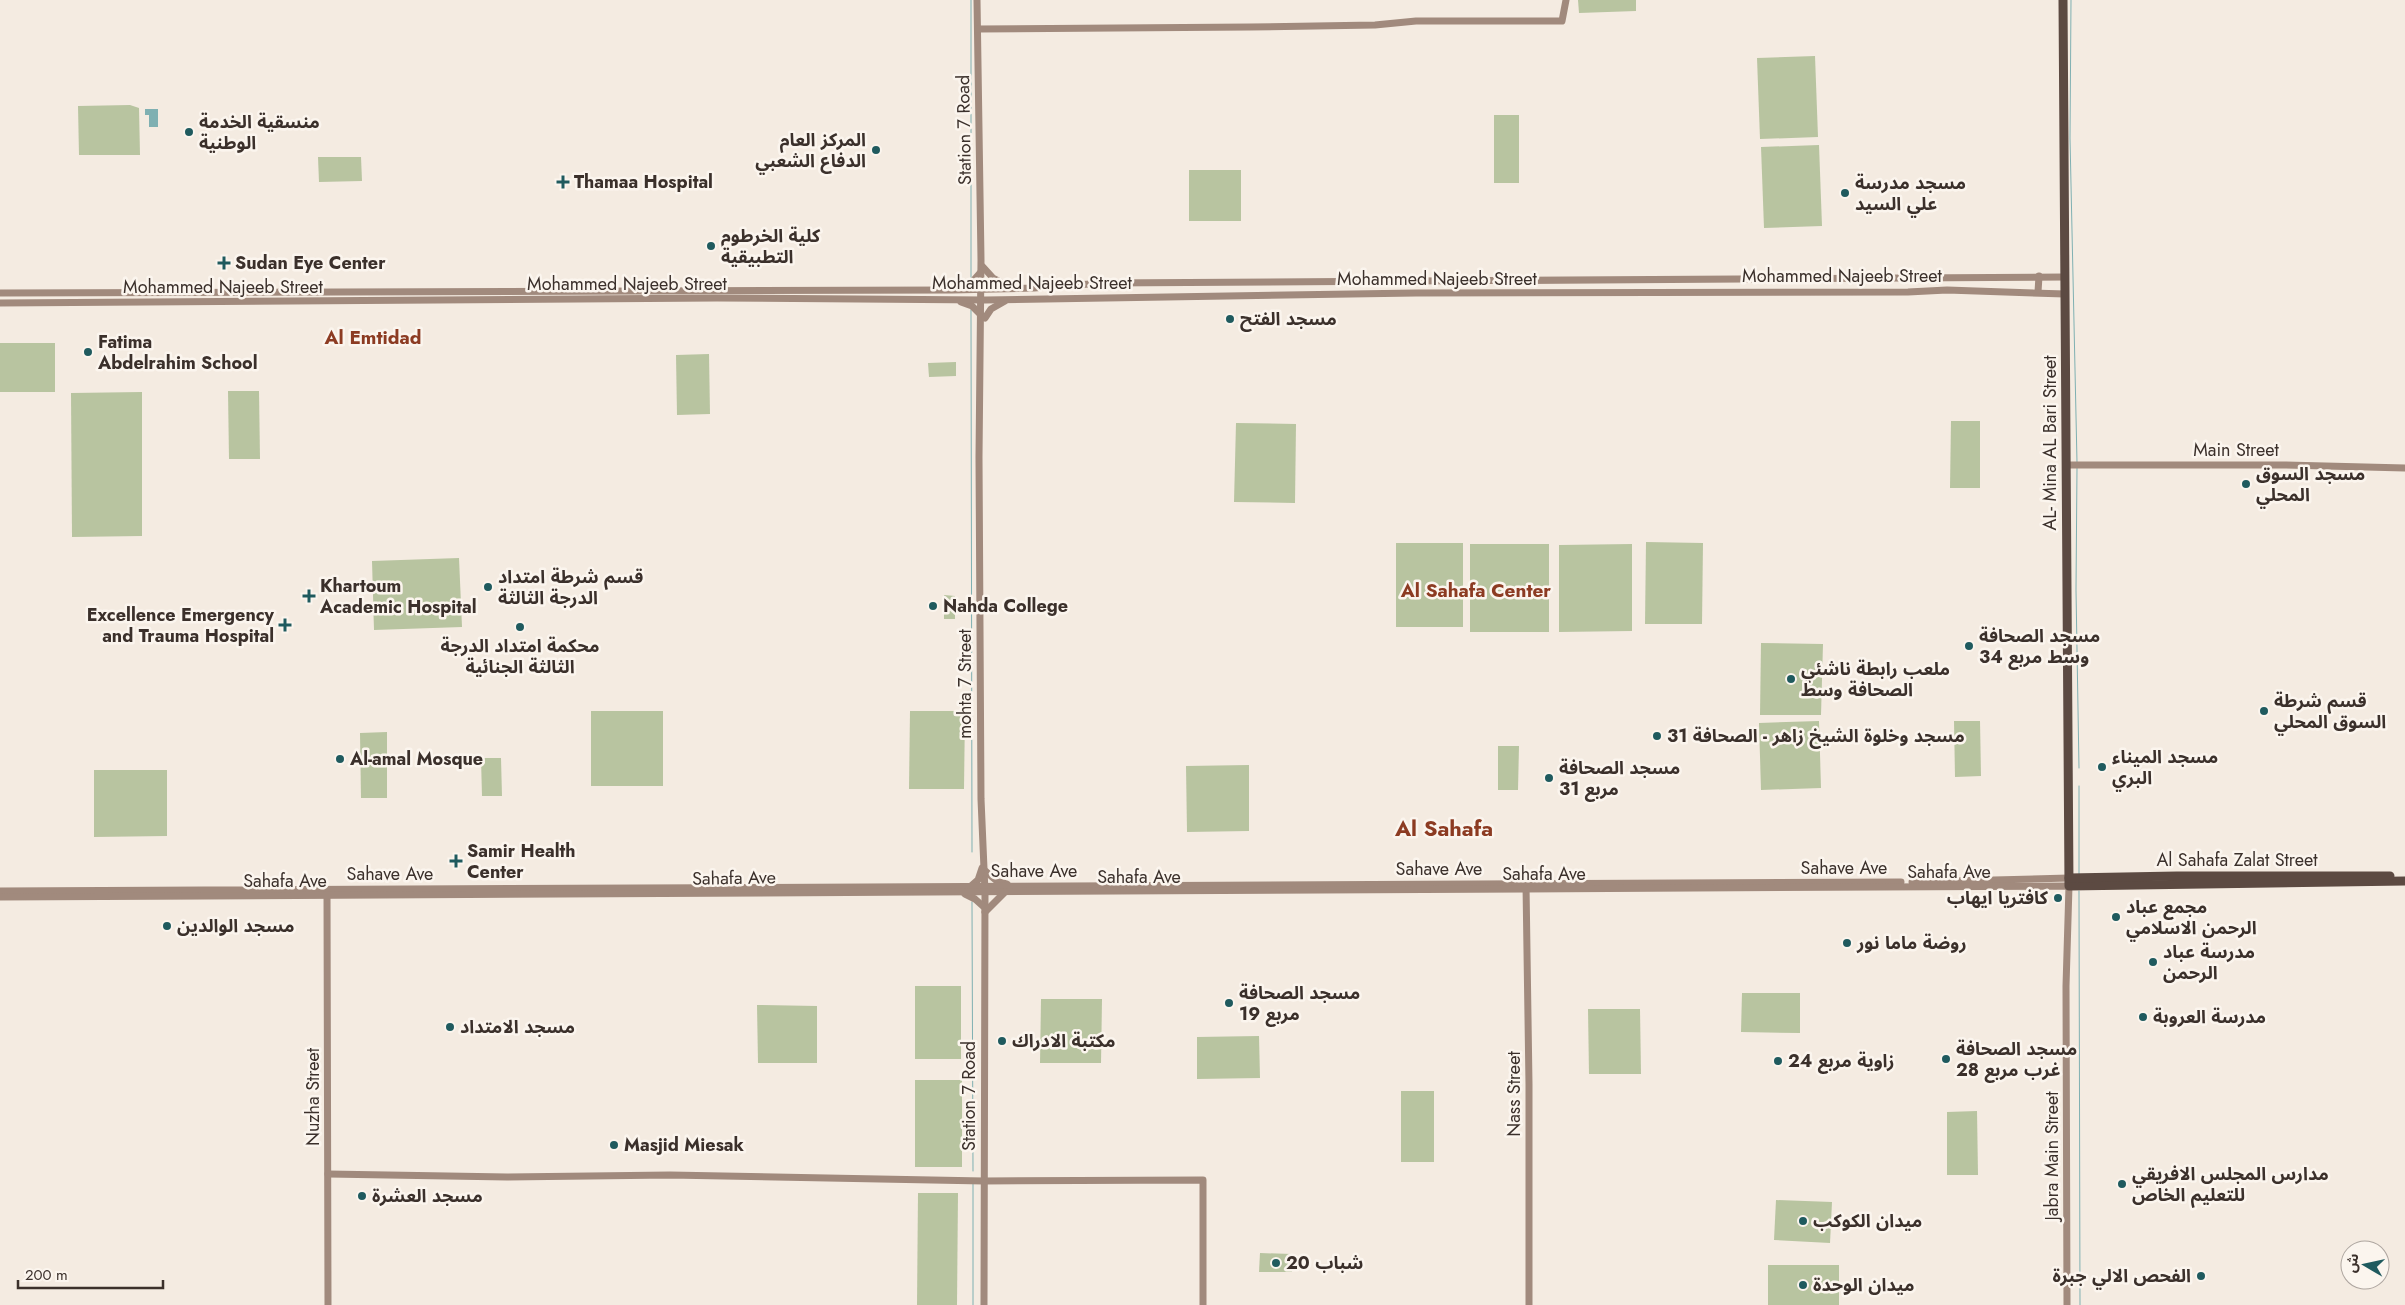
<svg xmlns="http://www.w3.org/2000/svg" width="2405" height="1305" font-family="Jost,'Noto Sans Arabic',sans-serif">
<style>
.green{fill:#b8c4a0}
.water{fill:#7fb0b2}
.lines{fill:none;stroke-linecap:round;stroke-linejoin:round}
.stream{stroke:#7fb0b2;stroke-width:1}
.secondary{stroke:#a18a7d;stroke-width:7}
.highway{stroke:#5c4a42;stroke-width:9}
.poi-dot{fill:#1f5a5e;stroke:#fbf5ee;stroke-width:2}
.labels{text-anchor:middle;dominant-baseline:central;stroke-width:5;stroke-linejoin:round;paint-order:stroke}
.poi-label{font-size:18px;font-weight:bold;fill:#3b302b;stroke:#fbf5ee;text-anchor:start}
.street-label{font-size:18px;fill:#3b302b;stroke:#fbf5ee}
.neighbourhood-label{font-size:19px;font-weight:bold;fill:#8c3b22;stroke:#fbf5ee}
.district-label{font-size:22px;font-weight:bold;fill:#8c3b22;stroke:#fbf5ee}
</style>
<rect width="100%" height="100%" fill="#f4ebe1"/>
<g class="green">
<path d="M 1578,0 L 1636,0 L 1636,11 L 1579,13 Z"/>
<path d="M 1815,56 L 1818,137 L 1760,139 L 1757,58 Z"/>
<path d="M 130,105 L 139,108 L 140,155 L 79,155 L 78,106 Z"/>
<rect x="1494" y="115" width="25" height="68"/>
<path d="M 1819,145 L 1822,226 L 1764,228 L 1761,147 Z"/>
<path d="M 318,157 L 361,157 L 362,181 L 319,182 Z"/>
<rect x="1189" y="170" width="52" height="51"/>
<rect x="0" y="343" width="55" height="49"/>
<path d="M 709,354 L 710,414 L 677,415 L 676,355 Z"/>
<path d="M 956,362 L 956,376 L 929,377 L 928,363 Z"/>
<path d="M 228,391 L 259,391 L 260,459 L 229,459 Z"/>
<path d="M 142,392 L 142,536 L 72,537 L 71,393 Z"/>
<path d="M 1951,421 L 1980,421 L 1980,488 L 1950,488 Z"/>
<path d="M 1236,423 L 1296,424 L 1295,503 L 1234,502 Z"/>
<path d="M 1646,542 L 1703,543 L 1702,624 L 1645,624 Z"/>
<rect x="1396" y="543" width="67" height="84"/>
<rect x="1470" y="544" width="79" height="88"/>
<path d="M 1632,544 L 1632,631 L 1559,632 L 1559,545 Z"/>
<path d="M 459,558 L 462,627 L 374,630 L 372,561 Z"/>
<path d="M 944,595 L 955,596 L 955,619 L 944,619 Z"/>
<path d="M 1761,643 L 1823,644 L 1821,715 L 1760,715 Z"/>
<rect x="591" y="711" width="72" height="75"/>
<path d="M 910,711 L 965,711 L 964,789 L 909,789 Z"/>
<path d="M 1819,721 L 1821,788 L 1761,790 L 1759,723 Z"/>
<path d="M 1954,721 L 1980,721 L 1981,776 L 1955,777 Z"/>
<path d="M 387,732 L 387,798 L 361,798 L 360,733 Z"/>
<path d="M 1498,746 L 1519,746 L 1518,790 L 1498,790 Z"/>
<path d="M 481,758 L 501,758 L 502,796 L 482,796 Z"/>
<path d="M 1249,765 L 1249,831 L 1187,832 L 1186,766 Z"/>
<path d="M 94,770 L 167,770 L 167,836 L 94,837 Z"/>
<rect x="915" y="986" width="46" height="73"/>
<path d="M 1742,993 L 1800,993 L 1800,1033 L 1741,1032 Z"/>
<path d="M 1041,999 L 1102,999 L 1101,1063 L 1040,1063 Z"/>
<path d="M 757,1005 L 817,1006 L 817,1063 L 758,1063 Z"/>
<path d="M 1588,1009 L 1640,1009 L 1641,1074 L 1589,1074 Z"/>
<path d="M 1259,1036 L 1260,1078 L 1197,1079 L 1197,1037 Z"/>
<rect x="915" y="1080" width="47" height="87"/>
<rect x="1401" y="1091" width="33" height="71"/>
<path d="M 1977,1111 L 1978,1175 L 1947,1175 L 1947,1112 Z"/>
<path d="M 918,1193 L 958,1193 L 957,1305 L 917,1305 Z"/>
<path d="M 1776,1200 L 1832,1202 L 1830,1243 L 1774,1240 Z"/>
<path d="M 1260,1253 L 1292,1254 L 1292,1272 L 1259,1272 Z"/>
<rect x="1768" y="1265" width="71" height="40"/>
</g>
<path class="water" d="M 145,109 L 158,109 L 158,127 L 149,127 L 149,115 L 145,115 Z"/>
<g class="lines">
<g class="stream">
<path d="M 971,0 L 971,279"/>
<path d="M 2071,0 L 2070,138 L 2077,462"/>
<path d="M 971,310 L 972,852"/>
<path d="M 2077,468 L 2076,590 L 2079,768"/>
<path d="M 2079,786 L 2079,874"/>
<path d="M 2079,891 L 2080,1305"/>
<path d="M 972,902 L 973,1171"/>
<path d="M 973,1184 L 973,1305"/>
</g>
<g class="secondary">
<path d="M 977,0 L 981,260 L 979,457 L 981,799 L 985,892 L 984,1305"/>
<path d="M 978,29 L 1250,27 L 1375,25 L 1416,21 L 1562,21 L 1566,0"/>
<path d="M 983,267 L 993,278 L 1010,287"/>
<path d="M 958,287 L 973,281 L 980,273"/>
<path d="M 2038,292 L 2039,276"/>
<path d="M 0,293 L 952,290 L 1034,288 L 1104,283 L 2064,277"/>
<path d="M 961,302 L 972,306 L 981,315"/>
<path d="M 0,303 L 717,298 L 985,300 L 1416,293 L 1908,292 L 1947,290 L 2065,294"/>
<path d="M 985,318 L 991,309 L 1005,301"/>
<path d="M 2066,465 L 2283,465 L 2405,468"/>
<path d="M 984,870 L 997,881 L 1007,884"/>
<path d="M 1912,882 L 2069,878"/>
<path d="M 1526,885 L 1529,1084 L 1529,1305"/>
<path d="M 970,887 L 978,880 L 982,868"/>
<path d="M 0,891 L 1901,882"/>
<path d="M 327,892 L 328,1305"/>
<path d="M 965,894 L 975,899 L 985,908"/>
<path d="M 0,897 L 2069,886 L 2066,986 L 2067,1305"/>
<path d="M 985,912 L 1005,892"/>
<path d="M 328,1174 L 507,1177 L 670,1175 L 984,1181 L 1203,1180 L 1203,1305"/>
</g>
<g class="highway">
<path d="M 2063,0 L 2069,886 L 2405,881"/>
<path d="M 2069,878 L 2177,876 L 2390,876"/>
</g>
</g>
<g class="poi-dot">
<circle cx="189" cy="132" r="5"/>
<circle cx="876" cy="150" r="5"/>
<path d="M560.5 174.5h5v5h5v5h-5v5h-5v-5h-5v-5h5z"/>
<circle cx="1845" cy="193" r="5"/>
<circle cx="711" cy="246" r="5"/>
<path d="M221.5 255.5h5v5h5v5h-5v5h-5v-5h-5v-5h5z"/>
<circle cx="1230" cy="319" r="5"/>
<circle cx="88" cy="352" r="5"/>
<circle cx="2246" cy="484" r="5"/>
<circle cx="488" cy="587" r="5"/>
<path d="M306.5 588.5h5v5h5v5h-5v5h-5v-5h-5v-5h5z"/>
<circle cx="933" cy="606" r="5"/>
<path d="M282.5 617.5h5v5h5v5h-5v5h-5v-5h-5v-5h5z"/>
<circle cx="520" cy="627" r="5"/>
<circle cx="1969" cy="646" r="5"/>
<circle cx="1791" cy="679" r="5"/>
<circle cx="2264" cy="711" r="5"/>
<circle cx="1657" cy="736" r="5"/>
<circle cx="340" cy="759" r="5"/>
<circle cx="2102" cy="767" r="5"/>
<circle cx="1549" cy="778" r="5"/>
<path d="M453.5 853.5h5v5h5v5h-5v5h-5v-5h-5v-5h5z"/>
<circle cx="2058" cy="898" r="5"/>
<circle cx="2116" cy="917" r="5"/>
<circle cx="167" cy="926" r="5"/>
<circle cx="1847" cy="943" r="5"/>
<circle cx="2153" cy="962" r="5"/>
<circle cx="1229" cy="1003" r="5"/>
<circle cx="2143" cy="1017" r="5"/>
<circle cx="450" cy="1027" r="5"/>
<circle cx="1002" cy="1041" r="5"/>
<circle cx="1946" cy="1059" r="5"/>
<circle cx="1778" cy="1061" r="5"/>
<circle cx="614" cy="1145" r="5"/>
<circle cx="2122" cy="1184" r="5"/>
<circle cx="362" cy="1196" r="5"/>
<circle cx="1803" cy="1221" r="5"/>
<circle cx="1276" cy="1263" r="5"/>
<circle cx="2201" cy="1276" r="5"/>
<circle cx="1803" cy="1285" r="5"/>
</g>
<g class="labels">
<g class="poi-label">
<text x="199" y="122">منسقية الخدمة<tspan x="199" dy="21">الوطنية</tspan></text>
<text x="866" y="140" text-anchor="end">المركز العام<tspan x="866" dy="21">الدفاع الشعبي</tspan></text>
<text x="574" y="182">Thamaa Hospital</text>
<text x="1855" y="183">مسجد مدرسة<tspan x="1855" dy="21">علي السيد</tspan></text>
<text x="721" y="236">كلية الخرطوم<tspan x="721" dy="21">التطبيقية</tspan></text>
<text x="235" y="263">Sudan Eye Center</text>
<text x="1240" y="319">مسجد الفتح</text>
<text x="98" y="342">Fatima<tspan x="98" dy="21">Abdelrahim School</tspan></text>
<text x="2256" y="474">مسجد السوق<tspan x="2256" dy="21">المحلي</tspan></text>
<text x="498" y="577">قسم شرطة امتداد<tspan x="498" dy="21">الدرجة الثالثة</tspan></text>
<text x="320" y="586">Khartoum<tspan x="320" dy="21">Academic Hospital</tspan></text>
<text x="943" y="606">Nahda College</text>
<text x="274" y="615" text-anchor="end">Excellence Emergency<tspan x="274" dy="21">and Trauma Hospital</tspan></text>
<text x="1979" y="636">مسجد الصحافة<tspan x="1979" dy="21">وسط مربع 34</tspan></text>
<text x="520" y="646" text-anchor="middle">محكمة امتداد الدرجة<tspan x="520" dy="21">الثالثة الجنائية</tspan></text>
<text x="1801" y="669">ملعب رابطة ناشئي<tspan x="1801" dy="21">الصحافة وسط</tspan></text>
<text x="2274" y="701">قسم شرطة<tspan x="2274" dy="21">السوق المحلي</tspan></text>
<text x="1667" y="736">مسجد وخلوة الشيخ زاهر - الصحافة 31</text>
<text x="2112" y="757">مسجد الميناء<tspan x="2112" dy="21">البري</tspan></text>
<text x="350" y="759">Al-amal Mosque</text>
<text x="1559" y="768">مسجد الصحافة<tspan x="1559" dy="21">مربع 31</tspan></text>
<text x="467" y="851">Samir Health<tspan x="467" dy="21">Center</tspan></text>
<text x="2048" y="898" text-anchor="end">كافتريا ايهاب</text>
<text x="2126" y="907">مجمع عباد<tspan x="2126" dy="21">الرحمن الاسلامي</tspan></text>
<text x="177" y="926">مسجد الوالدين</text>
<text x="1857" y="943">روضة ماما نور</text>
<text x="2163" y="952">مدرسة عباد<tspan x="2163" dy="21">الرحمن</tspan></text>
<text x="1239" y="993">مسجد الصحافة<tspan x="1239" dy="21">مربع 19</tspan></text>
<text x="2153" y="1017">مدرسة العروبة</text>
<text x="460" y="1027">مسجد الامتداد</text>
<text x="1012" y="1041">مكتبة الادراك</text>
<text x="1956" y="1049">مسجد الصحافة<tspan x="1956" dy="21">غرب مربع 28</tspan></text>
<text x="1788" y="1061">زاوية مربع 24</text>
<text x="624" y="1145">Masjid Miesak</text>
<text x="2132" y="1174">مدارس المجلس الافريقي<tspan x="2132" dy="21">للتعليم الخاص</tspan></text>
<text x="372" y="1196">مسجد العشرة</text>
<text x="1813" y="1221">ميدان الكوكب</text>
<text x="1286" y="1263">شباب 20</text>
<text x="2191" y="1276" text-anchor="end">الفحص الالي جبرة</text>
<text x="1813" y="1285">ميدان الوحدة</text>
</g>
<g class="street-label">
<text transform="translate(964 130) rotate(-91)">Station 7 Road</text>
<text x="1842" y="276">Mohammed Najeeb Street</text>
<text x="1437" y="279">Mohammed Najeeb Street</text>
<text x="1032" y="283">Mohammed Najeeb Street</text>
<text x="627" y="284">Mohammed Najeeb Street</text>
<text x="223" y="287">Mohammed Najeeb Street</text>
<text transform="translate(2050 443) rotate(-90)">AL- Mina AL Bari Street</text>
<text x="2236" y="450">Main Street</text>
<text transform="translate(965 684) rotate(-90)">mohta 7 Street</text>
<text x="2237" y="860">Al Sahafa Zalat Street</text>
<text x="1844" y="868">Sahave Ave</text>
<text x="1439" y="869">Sahave Ave</text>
<text x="1034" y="871">Sahave Ave</text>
<text x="1949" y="872">Sahafa Ave</text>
<text x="390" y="874">Sahave Ave</text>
<text x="1544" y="874">Sahafa Ave</text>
<text x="1139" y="877">Sahafa Ave</text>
<text transform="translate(734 878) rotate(-1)">Sahafa Ave</text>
<text x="285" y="881">Sahafa Ave</text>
<text transform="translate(1514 1094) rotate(-90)">Nass Street</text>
<text transform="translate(969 1096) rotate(-90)">Station 7 Road</text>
<text transform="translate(313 1097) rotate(-90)">Nuzha Street</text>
<text transform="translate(2052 1156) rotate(-90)">Jabra Main Street</text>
</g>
<g class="neighbourhood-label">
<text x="373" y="337">Al Emtidad</text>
<text x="1476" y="590">Al Sahafa Center</text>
</g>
<g class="district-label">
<text x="1444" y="828">Al Sahafa</text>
</g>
</g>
<g transform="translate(2365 1265) rotate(279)"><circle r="24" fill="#fbf5ee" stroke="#aea6a0"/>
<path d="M0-4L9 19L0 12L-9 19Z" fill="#1f5a5e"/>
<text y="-8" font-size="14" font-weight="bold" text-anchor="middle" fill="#3b302b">ش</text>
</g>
<path d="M18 1280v8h145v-8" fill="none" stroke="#3b302b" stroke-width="2.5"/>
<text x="25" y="1280" font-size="15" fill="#3b302b" stroke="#fbf5ee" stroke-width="4" paint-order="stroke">200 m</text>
</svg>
